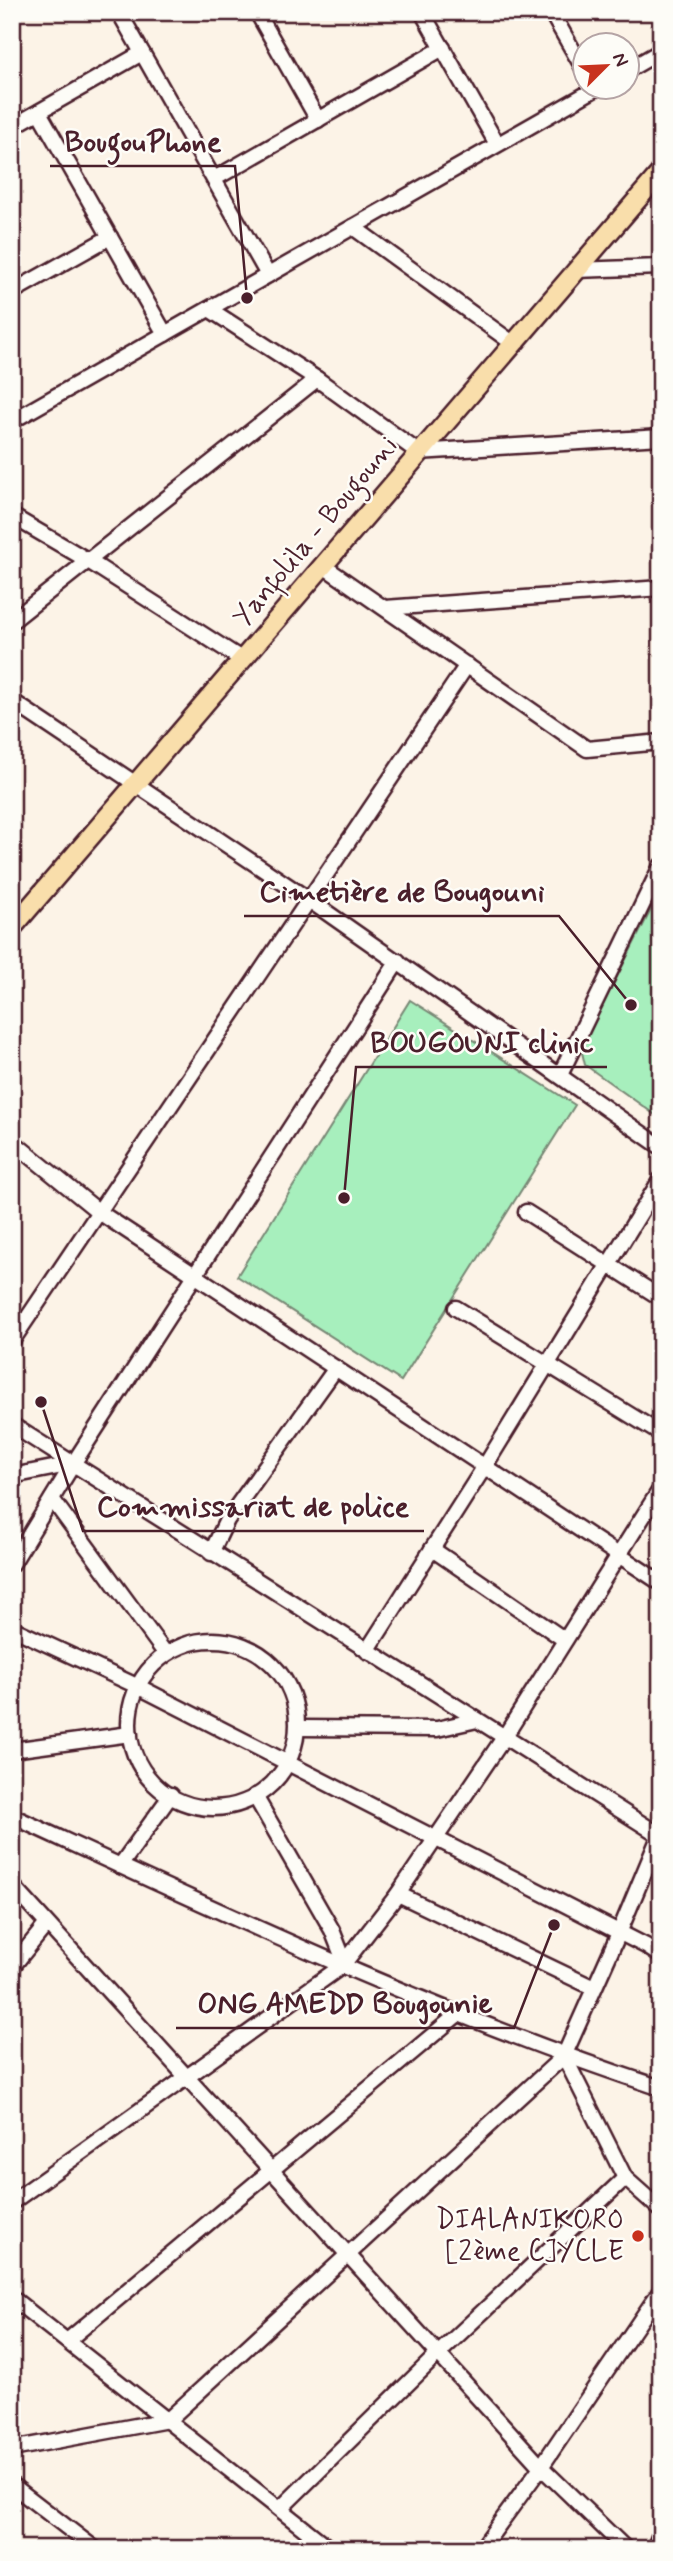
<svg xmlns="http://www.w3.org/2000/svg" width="673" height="2561" font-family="Mynerve,sans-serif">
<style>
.green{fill:#a7efbd;stroke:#788774;stroke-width:2}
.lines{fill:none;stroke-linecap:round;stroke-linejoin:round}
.minor-casing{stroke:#4a1f2b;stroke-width:19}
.major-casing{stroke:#4a1f2b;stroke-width:23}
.minor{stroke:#fdfcf7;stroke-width:14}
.major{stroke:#f9deab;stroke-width:18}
.poi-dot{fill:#c8321e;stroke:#fdfcf7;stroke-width:2.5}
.labels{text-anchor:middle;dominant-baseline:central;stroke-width:5;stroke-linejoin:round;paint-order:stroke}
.street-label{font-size:28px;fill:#4a1f2b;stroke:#fdfcf7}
.poi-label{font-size:28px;fill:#4a1f2b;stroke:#fdfcf7;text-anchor:end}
.leader{fill:none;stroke:#4a1f2b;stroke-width:2.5}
.callout-dot{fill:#4a1f2b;stroke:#fdfcf7;stroke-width:2.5}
.callout-label{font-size:30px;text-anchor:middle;font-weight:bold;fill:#4a1f2b;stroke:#fdfcf7;stroke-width:5;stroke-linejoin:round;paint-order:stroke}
</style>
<rect width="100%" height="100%" fill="#fcf3e7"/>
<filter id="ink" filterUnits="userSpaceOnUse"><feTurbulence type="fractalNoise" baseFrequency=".0143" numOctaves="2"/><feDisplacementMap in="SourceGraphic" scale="14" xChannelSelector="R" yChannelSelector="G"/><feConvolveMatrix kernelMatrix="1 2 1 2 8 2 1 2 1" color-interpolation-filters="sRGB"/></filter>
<g filter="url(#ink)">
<g class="green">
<path d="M 661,890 L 661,1119 L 585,1065 L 581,1048 Z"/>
<path d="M 410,1000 L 575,1105 L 401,1381 L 237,1276 Z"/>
</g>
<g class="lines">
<defs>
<g id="minor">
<path d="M 119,12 L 268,275"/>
<path d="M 257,12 L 318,120"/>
<path d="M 422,12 L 497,144"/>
<path d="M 551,12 L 586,73"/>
<path d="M 628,70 L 661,51"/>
<path d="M 39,112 L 165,334"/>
<path d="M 12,127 L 142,53"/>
<path d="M 214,179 L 443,48"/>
<path d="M 353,227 L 514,344"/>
<path d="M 575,270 L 661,267"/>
<path d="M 12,292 L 110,237"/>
<path d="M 209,309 L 317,379 L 418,452 L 661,437"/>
<path d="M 12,421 L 597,88"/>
<path d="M 12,516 L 87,560 L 241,659"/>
<path d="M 322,565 L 587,749 L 661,742"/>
<path d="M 385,608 L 661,588"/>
<path d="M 12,621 L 317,379"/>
<path d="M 12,701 L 309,900 L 661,1147"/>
<path d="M 560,1075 L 661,866"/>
<path d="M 12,1141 L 99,1212 L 661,1583"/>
<path d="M 526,1212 L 661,1298"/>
<path d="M 456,1308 L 661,1434"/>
<path d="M 12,1341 L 467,665"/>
<path d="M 12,1425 L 661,1836"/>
<path d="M 12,1476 L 73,1464"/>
<path d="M 52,1499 L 165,1653"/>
<path d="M 432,1549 L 565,1640"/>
<path d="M 211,1553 L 227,1520 L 336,1368"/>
<path d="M 12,1564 L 73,1464 L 398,961"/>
<path d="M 12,1628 L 139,1687 L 646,1946 L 661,1956"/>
<circle cx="213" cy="1724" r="84"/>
<path d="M 367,1651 L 485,1466 L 661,1179"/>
<path d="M 300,1728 L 437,1729 L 477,1720"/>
<path d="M 12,1750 L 130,1734"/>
<path d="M 255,1796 L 332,1930 L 345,1963"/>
<path d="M 12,1816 C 225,1914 438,2015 661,2088"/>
<path d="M 120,1866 L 171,1795"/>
<path d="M 12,1885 L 541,2467 L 626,2549"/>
<path d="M 398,1894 L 594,1988"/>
<path d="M 12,1967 L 46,1925"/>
<path d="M 564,2056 L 625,2178 L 661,2210"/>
<path d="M 12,2202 L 342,1966 L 398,1894 L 505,1736 L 661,1488"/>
<path d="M 12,2298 L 330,2549"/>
<path d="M 67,2341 L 458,2014"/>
<path d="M 12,2449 L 168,2420 L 564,2056 L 619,1933 L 661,1832"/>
<path d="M 12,2485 L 95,2549"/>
<path d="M 280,2509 L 439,2353 L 625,2178"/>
<path d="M 481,2549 L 541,2467 L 661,2290"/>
<path d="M 654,2549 L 661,2532"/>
</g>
<path id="major" d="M 12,928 L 661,172"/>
</defs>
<use href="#minor" class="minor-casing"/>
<use href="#major" class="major-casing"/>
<use href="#minor" class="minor"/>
<use href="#major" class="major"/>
</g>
</g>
<circle class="poi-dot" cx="638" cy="2236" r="7"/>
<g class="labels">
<g class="street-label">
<text transform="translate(316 532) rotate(-50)">Yanfolila - Bougouni</text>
</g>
<g class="poi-label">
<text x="624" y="2220">DIALANIKORO<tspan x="624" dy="32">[2ème C]YCLE</tspan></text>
</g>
</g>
<path class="leader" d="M247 298L235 166H50M631 1005L559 916H244M344 1198L356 1067H607M41 1402L83 1531H424M554 1925L514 2028H176"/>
<g class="callout-dot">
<circle cx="247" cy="298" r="7"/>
<circle cx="631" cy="1005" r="7"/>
<circle cx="344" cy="1198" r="7"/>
<circle cx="41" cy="1402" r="7"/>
<circle cx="554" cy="1925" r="7"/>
</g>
<g class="callout-label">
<text x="143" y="151">BougouPhone</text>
<text x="402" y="901">Cimetière de Bougouni</text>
<text x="482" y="1052">BOUGOUNI clinic</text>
<text x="253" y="1516">Commissariat de police</text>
<text x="345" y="2013">ONG AMEDD Bougounie</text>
</g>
<rect width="673" height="2561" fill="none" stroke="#fdfcf7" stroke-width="42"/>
<rect x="21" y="21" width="631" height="2519" fill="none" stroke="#4a1f2b" stroke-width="2.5" filter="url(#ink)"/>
<g transform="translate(606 66) rotate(66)"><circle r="33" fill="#fdfcf7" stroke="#b5a4a5" stroke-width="2"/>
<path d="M0-5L12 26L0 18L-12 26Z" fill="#c8321e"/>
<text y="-10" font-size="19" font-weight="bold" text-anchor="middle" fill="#4a1f2b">N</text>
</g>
</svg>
